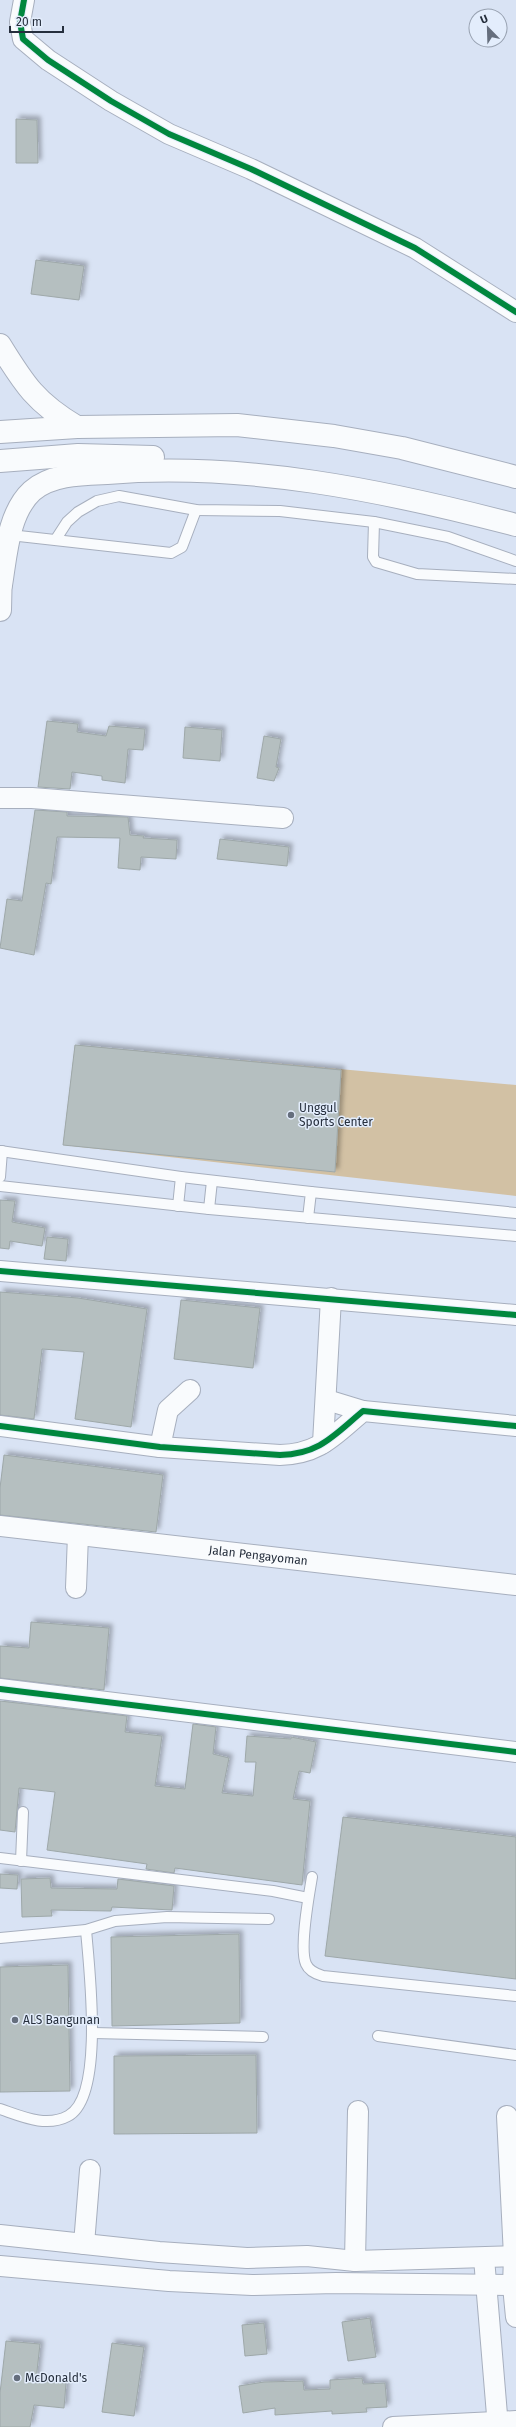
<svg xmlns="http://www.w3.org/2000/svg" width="516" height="2427" font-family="'Fira Sans',sans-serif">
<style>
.green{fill:#d2c1a4}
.building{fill:#b5bfc0;stroke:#9ea8a9;filter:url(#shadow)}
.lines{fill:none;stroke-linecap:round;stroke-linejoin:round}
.service-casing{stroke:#a7afbe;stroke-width:12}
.minor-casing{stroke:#a7afbe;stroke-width:22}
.trunk-casing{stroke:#a7afbe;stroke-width:24}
.motorway-casing{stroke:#a7afbe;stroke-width:24}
.service{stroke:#f9fbfd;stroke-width:10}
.minor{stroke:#f9fbfd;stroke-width:20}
.trunk{stroke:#f9fbfd;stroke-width:22}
.motorway{stroke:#f9fbfd;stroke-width:22}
.cycleway-casing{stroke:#e3edfc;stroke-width:8}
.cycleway{stroke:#00873e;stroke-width:6}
.poi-dot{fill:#656e7d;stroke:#e3edfc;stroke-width:1.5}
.labels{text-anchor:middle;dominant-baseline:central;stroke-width:3;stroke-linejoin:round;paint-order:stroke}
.poi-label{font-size:12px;fill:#262f3d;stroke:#e3edfc;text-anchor:start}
.street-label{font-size:12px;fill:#262f3d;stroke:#e3edfc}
</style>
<defs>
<filter id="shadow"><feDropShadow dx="3.5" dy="-3.5" stdDeviation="2" flood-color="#0004"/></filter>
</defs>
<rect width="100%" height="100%" fill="#d9e3f4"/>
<path class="green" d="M 75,1045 L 516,1085 L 516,1196 L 63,1145 Z"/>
<g class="building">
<path d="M 16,119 L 37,120 L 38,163 L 16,163 Z"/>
<path d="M 36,260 L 84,266 L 79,300 L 31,294 Z"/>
<path d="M 47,721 L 78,724 L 77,732 L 106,736 L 109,726 L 145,729 L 143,750 L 128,749 L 125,783 L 102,780 L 102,776 L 72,772 L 70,789 L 38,787 Z"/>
<path d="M 185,727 L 222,730 L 220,761 L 183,758 Z"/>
<path d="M 264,736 L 281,739 L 276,767 L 279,768 L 274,781 L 257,778 Z"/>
<path d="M 35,810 L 67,812 L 67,816 L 128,817 L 130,835 L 144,836 L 143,838 L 177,840 L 176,859 L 141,857 L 140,870 L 118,868 L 120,838 L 57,837 L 51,884 L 46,883 L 34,955 L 0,948 L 7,899 L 22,901 Z"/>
<path d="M 220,839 L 289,847 L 287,866 L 217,859 Z"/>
<path d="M 75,1045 L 341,1070 L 335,1172 L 63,1145 Z"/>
<path d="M 0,1200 L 15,1201 L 12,1222 L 45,1228 L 42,1246 L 10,1241 L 9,1249 L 0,1248 Z"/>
<path d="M 47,1237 L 68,1239 L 66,1261 L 44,1259 Z"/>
<path d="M 0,1292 L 78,1298 L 147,1309 L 131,1427 L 75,1419 L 84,1352 L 42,1349 L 34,1419 L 0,1415 Z"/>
<path d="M 181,1300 L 260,1308 L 253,1368 L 174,1359 Z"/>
<path d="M 4,1455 L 163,1475 L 156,1532 L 0,1515 L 0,1488 Z"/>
<path d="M 31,1622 L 109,1628 L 104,1690 L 0,1678 L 0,1646 L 29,1648 Z"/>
<path d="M 0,1701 L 127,1716 L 125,1732 L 162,1736 L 155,1786 L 185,1789 L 193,1724 L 216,1727 L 213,1754 L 229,1758 L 222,1793 L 253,1796 L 256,1762 L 245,1762 L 247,1736 L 291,1739 L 291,1737 L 316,1742 L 310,1773 L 299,1771 L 293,1799 L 310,1801 L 302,1885 L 175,1868 L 174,1873 L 146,1869 L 147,1864 L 47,1850 L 55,1792 L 19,1788 L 15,1832 L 0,1830 Z"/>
<path d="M 343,1817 L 516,1837 L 516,1979 L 325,1956 Z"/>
<path d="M 0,1874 L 18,1875 L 17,1889 L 0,1888 Z"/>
<path d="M 50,1878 L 51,1888 L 117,1889 L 118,1879 L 174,1886 L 172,1910 L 112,1907 L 111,1911 L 51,1910 L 52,1916 L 22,1917 L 21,1879 Z"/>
<path d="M 239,1934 L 240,2023 L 112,2026 L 111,1937 Z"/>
<path d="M 68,1965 L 70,2091 L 0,2092 L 0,1967 Z"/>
<path d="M 256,2055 L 257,2133 L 114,2134 L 114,2056 Z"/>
<path d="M 370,2318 L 376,2357 L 348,2361 L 342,2322 Z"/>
<path d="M 264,2323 L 267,2354 L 245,2356 L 242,2325 Z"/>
<path d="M 6,2341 L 40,2344 L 36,2380 L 66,2383 L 64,2408 L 34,2405 L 30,2427 L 0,2427 L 0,2393 Z"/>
<path d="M 112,2343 L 144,2347 L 134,2416 L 102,2412 Z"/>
<path d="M 362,2378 L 363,2384 L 385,2383 L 387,2407 L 366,2408 L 367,2412 L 332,2414 L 332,2411 L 275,2415 L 275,2408 L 243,2413 L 239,2386 L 264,2382 L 303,2381 L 304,2390 L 330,2389 L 330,2380 Z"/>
</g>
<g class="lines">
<defs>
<g id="service">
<path d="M 374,522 L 373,557 L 376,562 L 417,574 L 516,579"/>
<path d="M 10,535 L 171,553 L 182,547 L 196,510"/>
<path d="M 56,539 L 67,522 L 78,512 L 97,501 L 119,496 L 196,510 L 280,511 L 374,522 L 448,537 L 516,561"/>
<path d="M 0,1151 L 181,1177 L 311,1192 L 308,1218"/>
<path d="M 0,1177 L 2,1151"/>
<path d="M 0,1186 L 209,1209 L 516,1236"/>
<path d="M 311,1192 L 516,1213"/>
<path d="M 178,1206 L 181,1177"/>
<path d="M 209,1209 L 212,1181"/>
<path d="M 0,1858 L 273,1891 L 308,1898"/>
<path d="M 21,1861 L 23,1812"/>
<path d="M 312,1877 C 309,1895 299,1948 306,1964 C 309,1971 316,1974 323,1976 L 516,1996"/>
<path d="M 0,1938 L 86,1930 L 115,1921 L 167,1917 L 269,1919"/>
<path d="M 93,2033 L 263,2037"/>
<path d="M 378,2036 L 516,2055"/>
<path d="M 0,2109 C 21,2116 46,2128 68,2116 C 105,2097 89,1967 86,1930"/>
</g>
<g id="minor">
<path d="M 24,0 L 20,22 L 23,39 L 48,60 L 111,101 L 169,134 L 251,169 L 415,248 L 516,312"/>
<path d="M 0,798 L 32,798 L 283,818"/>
<path d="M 0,1271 L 516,1315"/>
<path d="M 327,1400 L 363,1411"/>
<path d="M 0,1426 L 160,1447 L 280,1455 C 320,1454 334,1435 363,1411 L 516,1426"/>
<path d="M 323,1443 L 331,1298"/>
<path d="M 160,1447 L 168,1410 L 190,1390"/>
<path id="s1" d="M 0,1526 L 516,1585"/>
<path d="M 76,1588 L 78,1535"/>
<path d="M 0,1689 L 516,1752"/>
<path d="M 507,2116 L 514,2256 L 513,2286 L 516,2317"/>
<path d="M 0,2235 L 159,2252 L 247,2258 L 307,2256 L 355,2261 L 516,2256"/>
<path d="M 84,2244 L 90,2170"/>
<path d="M 484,2258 L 498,2427"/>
<path d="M 355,2261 L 358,2111"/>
<path d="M 0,2266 L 169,2281 L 252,2285 L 336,2283 L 516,2285"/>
<path d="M 393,2427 L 516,2421"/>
</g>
<path id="trunk" d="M 0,610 L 1,566"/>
<g id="motorway">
<path d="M 0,345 C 24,384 36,403 77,427"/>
<path d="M 0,432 L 77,427 L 237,425 L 334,436 L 402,448 L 516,477"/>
<path d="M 0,461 L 78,455 L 153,457"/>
<path d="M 1,585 C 6,555 8,513 32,491 C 51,474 83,474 107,473 C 246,462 382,490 516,525"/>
</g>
</defs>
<use href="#service" class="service-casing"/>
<use href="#minor" class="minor-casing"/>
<use href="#trunk" class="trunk-casing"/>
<use href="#motorway" class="motorway-casing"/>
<use href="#service" class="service"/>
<use href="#minor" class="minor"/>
<use href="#trunk" class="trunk"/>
<use href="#motorway" class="motorway"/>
<defs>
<g id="cycleway">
<path d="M 24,0 L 20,22 L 23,39 L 48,60 L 111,101 L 169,134 L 251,169 L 415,248 L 516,312"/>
<path d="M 0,1271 L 516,1315"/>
<path d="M 0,1426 L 160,1447 L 280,1455 C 320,1454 334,1435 363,1411 L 516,1426"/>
<path d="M 0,1689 L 516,1752"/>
</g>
</defs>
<use href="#cycleway" class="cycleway-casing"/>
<use href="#cycleway" class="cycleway"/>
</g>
<g class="poi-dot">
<circle cx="291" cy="1115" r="4"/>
<circle cx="15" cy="2020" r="4"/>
<circle cx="17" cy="2378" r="4"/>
</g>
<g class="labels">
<g class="poi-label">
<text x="299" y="1108">Unggul<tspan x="299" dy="14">Sports Center</tspan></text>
<text x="23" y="2020">ALS Bangunan</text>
<text x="25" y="2378">McDonald's</text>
</g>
<g class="street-label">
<text stroke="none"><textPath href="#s1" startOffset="260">Jalan Pengayoman</textPath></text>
</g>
</g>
<g transform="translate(488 28) rotate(337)"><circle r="19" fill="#e3edfc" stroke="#97a1b0"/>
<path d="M0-3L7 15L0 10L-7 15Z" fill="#656e7d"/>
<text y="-6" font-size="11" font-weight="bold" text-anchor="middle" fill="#262f3d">U</text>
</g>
<path d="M10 26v6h53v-6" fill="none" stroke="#262f3d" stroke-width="2"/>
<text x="16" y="26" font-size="12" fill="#262f3d" stroke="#e3edfc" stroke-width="3" paint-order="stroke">20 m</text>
</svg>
